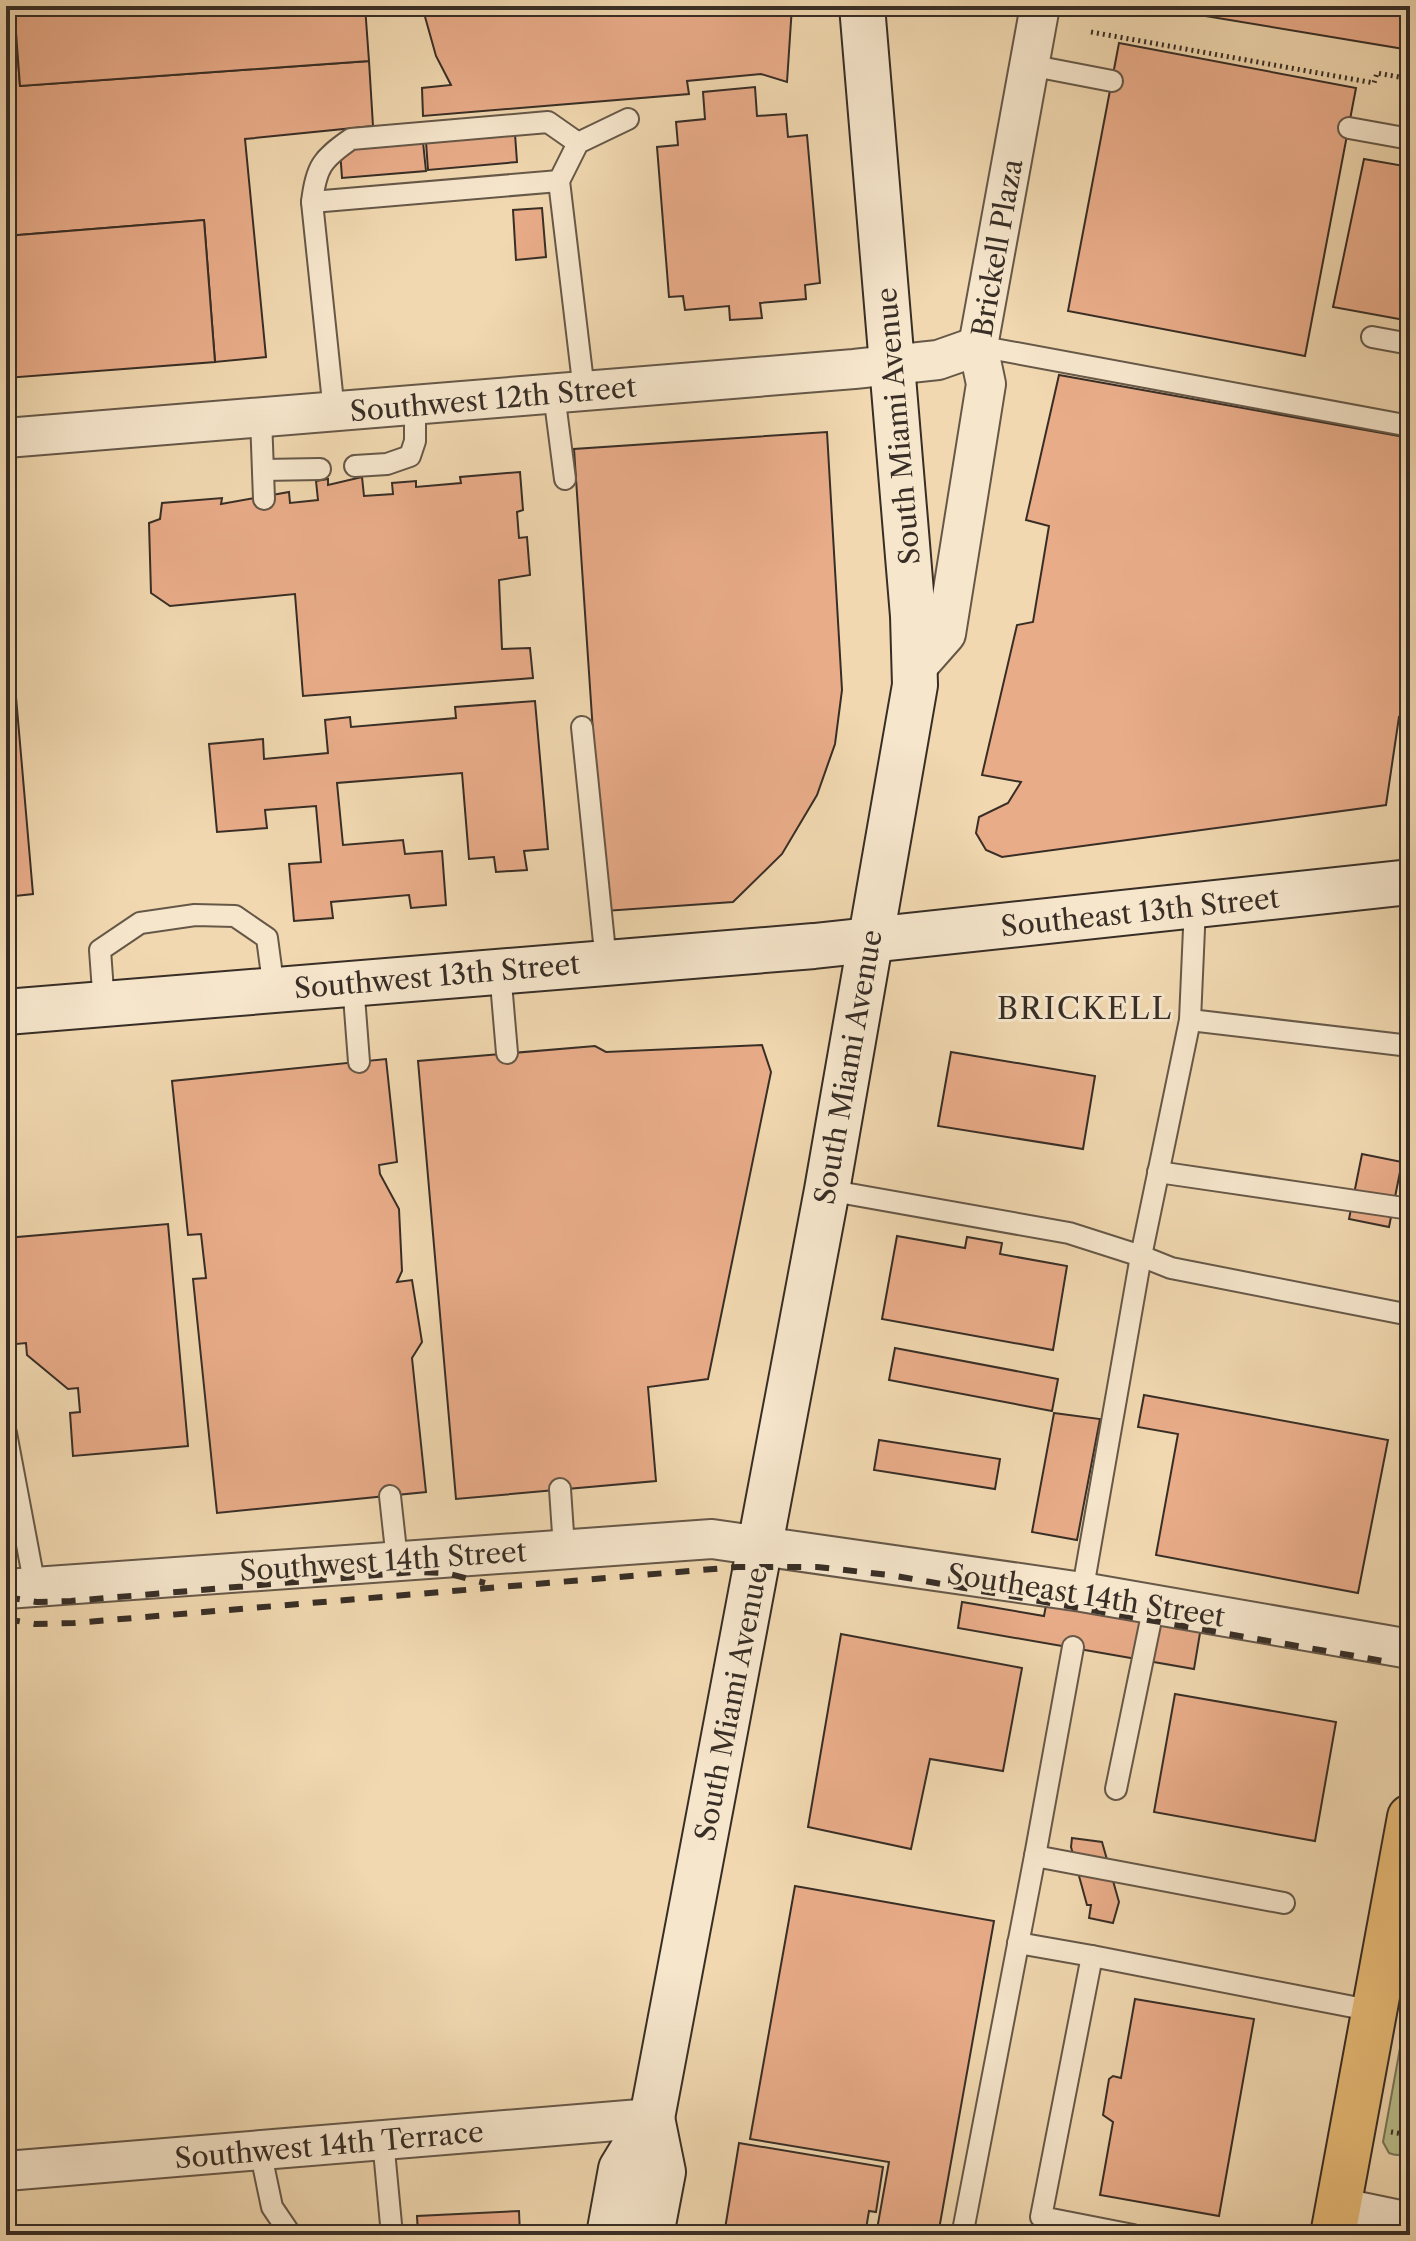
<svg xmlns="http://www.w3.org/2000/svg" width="1416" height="2241" font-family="'Libre Caslon Text',serif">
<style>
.green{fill:#babf8b;stroke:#797658;stroke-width:2}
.building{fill:#e9ac89;stroke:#382e26;stroke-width:2}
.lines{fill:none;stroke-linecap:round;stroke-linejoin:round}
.service-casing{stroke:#665848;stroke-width:24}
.minor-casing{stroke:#665848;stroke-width:42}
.secondary-casing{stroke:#382e26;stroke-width:48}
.primary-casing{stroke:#382e26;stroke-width:48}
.path{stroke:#382e26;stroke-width:5;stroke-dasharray:2 4;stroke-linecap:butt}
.service{stroke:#f6e6cc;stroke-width:20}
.minor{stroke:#f6e6cc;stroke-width:38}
.secondary{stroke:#f6e6cc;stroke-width:44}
.primary{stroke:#e8bc78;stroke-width:44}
.rail{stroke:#382e26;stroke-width:6;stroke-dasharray:14 14;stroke-linecap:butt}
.labels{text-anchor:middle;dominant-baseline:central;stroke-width:6;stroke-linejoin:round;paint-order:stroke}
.street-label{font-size:28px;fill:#382e26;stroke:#f6e6cc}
.neighbourhood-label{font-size:30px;letter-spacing:2px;fill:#382e26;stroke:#f6e6cc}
</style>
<rect width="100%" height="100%" fill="#f1d8b0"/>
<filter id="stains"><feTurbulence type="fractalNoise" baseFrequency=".0025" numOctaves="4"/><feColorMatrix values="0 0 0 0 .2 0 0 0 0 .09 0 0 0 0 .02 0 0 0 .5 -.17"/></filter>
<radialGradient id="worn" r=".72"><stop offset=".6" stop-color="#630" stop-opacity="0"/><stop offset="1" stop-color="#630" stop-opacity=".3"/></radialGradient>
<path class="green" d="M 1410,1993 L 1410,2147 C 1403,2155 1399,2157 1389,2153 L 1383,2142 Z"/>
<g class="building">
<path d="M 6,6 L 14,6 L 20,86 L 369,61 L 373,126 L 245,139 L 266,357 L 215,362 L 204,220 L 6,236 Z"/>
<path d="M 14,6 L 365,6 L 369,61 L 20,86 Z"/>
<path d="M 422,6 L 792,6 L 787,82 L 761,74 L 687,81 L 689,94 L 423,116 L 422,88 L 451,85 L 436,56 Z"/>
<path d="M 1145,6 L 1410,6 L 1410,50 Z"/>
<path d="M 1119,43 L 1356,88 L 1305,356 L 1068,311 Z"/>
<path d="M 755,87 L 757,116 L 786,114 L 788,137 L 807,135 L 820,283 L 805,285 L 806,299 L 760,303 L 762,318 L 730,320 L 729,306 L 685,310 L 683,296 L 669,297 L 657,147 L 678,145 L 676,122 L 705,119 L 703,92 Z"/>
<path d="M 515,134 L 517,162 L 428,170 L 426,142 Z"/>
<path d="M 423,142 L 426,171 L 342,178 L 340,150 Z"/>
<path d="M 1364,159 L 1410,167 L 1410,321 L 1333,307 Z"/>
<path d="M 542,208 L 546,257 L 516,260 L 513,210 Z"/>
<path d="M 204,220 L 215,362 L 6,378 L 6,236 Z"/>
<path d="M 1059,375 L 1410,438 L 1410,719 L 1399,717 L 1386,805 L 1002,857 L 986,850 L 976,833 L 979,817 L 1008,803 L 1021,782 L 982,775 L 1017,625 L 1033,622 L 1049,526 L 1026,520 Z"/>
<path d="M 827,432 L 842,690 L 835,744 L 817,795 L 782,854 L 733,902 L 605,911 L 574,449 Z"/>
<path d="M 520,472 L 523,510 L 517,512 L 519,538 L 527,537 L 530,575 L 499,580 L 502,649 L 530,648 L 533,678 L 303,696 L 295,594 L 170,606 L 151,593 L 149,523 L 160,519 L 162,503 L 222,498 L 221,504 L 289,492 L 290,503 L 318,500 L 316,481 L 328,479 L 328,485 L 362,477 L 364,496 L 393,494 L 392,483 L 416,481 L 416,487 L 461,483 L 460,477 Z"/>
<path d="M 6,581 L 33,894 L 6,897 Z"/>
<path d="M 535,701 L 548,849 L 524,851 L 527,870 L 496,872 L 494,857 L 469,859 L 462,773 L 337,783 L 343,845 L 403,840 L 405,854 L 442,851 L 446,905 L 411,908 L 409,895 L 331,902 L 333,918 L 294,921 L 289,864 L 321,862 L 316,806 L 265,810 L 267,828 L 217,832 L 209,744 L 263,739 L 264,759 L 328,753 L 325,720 L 350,717 L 351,727 L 456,718 L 455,707 Z"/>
<path d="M 762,1045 L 771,1072 L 708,1379 L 648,1387 L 656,1481 L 456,1499 L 418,1061 L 595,1046 L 606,1052 Z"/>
<path d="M 951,1052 L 1095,1076 L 1083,1149 L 938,1126 Z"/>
<path d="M 386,1059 L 397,1162 L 379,1165 L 380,1174 L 399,1209 L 402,1271 L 397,1282 L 412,1280 L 422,1342 L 412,1358 L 426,1492 L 217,1513 L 193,1279 L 206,1278 L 201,1234 L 188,1235 L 172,1081 Z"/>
<path d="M 1362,1154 L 1402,1162 L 1389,1227 L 1349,1219 Z"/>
<path d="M 168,1224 L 188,1446 L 73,1456 L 70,1413 L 80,1412 L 78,1388 L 68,1389 L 27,1355 L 26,1343 L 6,1345 L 6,1238 Z"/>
<path d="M 897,1236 L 965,1248 L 967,1237 L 1002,1243 L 1000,1254 L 1067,1266 L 1053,1350 L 882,1319 Z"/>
<path d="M 895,1348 L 1058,1379 L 1052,1411 L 889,1380 Z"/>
<path d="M 1144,1395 L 1388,1440 L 1358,1593 L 1156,1555 L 1178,1434 L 1138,1427 Z"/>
<path d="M 1054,1413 L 1100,1419 L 1077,1540 L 1032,1532 Z"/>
<path d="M 879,1440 L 1000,1459 L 995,1489 L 874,1470 Z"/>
<path d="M 1047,1600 L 1201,1627 L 1194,1669 L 958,1628 L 962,1602 L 1044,1616 Z"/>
<path d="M 841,1634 L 1022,1668 L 1003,1771 L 930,1759 L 911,1849 L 808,1827 Z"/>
<path d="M 1175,1694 L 1336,1722 L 1315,1841 L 1154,1812 Z"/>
<path d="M 1072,1838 L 1102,1842 L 1119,1902 L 1113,1923 L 1089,1918 L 1091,1905 L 1087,1905 L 1071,1847 Z"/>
<path d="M 795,1886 L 994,1921 L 938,2235 L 876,2235 L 889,2162 L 750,2139 Z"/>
<path d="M 1135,1999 L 1254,2019 L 1219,2216 L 1100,2195 L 1113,2122 L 1103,2115 L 1109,2079 L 1113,2076 L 1121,2078 Z"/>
<path d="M 739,2143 L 883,2167 L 876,2212 L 869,2211 L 865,2235 L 724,2235 Z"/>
<path d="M 519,2211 L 520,2235 L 418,2235 L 417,2216 Z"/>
</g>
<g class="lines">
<defs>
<g id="service">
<path d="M 1029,65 L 1112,81"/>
<path d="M 1349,128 L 1410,139"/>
<path d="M 312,202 L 559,181"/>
<path d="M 1372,337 L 1410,344"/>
<path d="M 978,346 L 1410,426"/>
<path d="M 584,391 L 559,181 L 578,143 L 628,119"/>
<path d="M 554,394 L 565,479"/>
<path d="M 334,412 L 312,202 C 316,167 322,159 351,139 L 548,122 L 578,143"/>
<path d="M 261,418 L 264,499"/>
<path d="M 355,466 L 387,464 L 410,456 L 415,441 L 415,405"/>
<path d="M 263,470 L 320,469"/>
<path d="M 582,727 L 606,962"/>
<path d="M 500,971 L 507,1053"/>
<path d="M 353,983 L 359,1062"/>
<path d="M 104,1005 L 100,950 L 140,923 L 195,915 L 235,916 L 267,938 L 274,990"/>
<path d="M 1190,1020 L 1410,1046"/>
<path d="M 1158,1172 L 1410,1209"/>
<path d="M 827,1190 L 1069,1233 L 1141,1256 L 1190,1020 L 1195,906"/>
<path d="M 6,1433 L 35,1587"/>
<path d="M 560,1489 L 564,1548"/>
<path d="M 390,1496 L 397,1560"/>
<path d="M 1081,1599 L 1141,1256 L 1171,1268 L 1410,1315"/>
<path d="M 1116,1789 L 1154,1605"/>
<path d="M 1035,1856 L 1073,1647"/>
<path d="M 1018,1943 L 1092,1956"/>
<path d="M 383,2140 L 392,2235"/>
<path d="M 260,2150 L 272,2207 L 291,2235"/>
<path d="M 963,2231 L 1035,1856 L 1284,1903"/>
<path d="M 1133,2235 L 1041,2217 L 1092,1956 L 1374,2011"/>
</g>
<g id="minor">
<path d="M 6,438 L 854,369 L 938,360 L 978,346"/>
<path d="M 916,668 L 946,634 L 986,384 L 978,346 L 1040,6"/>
<path d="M 6,1589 L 712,1539 L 1082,1592 L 1410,1649"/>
<path d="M 6,2171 L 652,2118"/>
<path d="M 1338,2207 L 1410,2222"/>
</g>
<g id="secondary">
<path d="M 6,1012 L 814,946 L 1410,882"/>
<path d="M 609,2235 L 621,2169 L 652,2118 L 827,1190 L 915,685 L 913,616 L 862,6"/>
<path d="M 651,2235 L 663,2172 L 652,2118"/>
</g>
<path id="primary" d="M 1333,2235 L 1410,1817"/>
</defs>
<use href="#service" class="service-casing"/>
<use href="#minor" class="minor-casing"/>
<use href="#secondary" class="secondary-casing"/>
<use href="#primary" class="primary-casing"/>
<g class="path">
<path d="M 1091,32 L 1374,83 L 1377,73 L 1410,79"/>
<path d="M 1391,2132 L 1409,2135"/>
</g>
<use href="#service" class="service"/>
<use href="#minor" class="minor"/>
<use href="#secondary" class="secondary"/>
<use href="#primary" class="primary"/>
<g class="rail">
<path d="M 6,1597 L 37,1602 L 71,1601 L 413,1572 L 446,1573 L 485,1583"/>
<path d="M 6,1619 L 35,1624 L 74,1623 L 737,1567 L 817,1567 L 890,1575 L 1395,1663"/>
</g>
</g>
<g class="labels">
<g class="street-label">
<text transform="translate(997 248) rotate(-80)">Brickell Plaza</text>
<text transform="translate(493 399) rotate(-5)">Southwest 12th Street</text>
<text transform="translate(898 426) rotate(-95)">South Miami Avenue</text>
<text transform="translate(1140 912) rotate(-6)">Southeast 13th Street</text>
<text transform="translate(437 976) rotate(-5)">Southwest 13th Street</text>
<text transform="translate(848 1067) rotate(-80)">South Miami Avenue</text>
<text transform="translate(383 1561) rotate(-4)">Southwest 14th Street</text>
<text transform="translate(1086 1595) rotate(9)">Southeast 14th Street</text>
<text transform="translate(731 1704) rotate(-79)">South Miami Avenue</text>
<text transform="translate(329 2145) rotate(-5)">Southwest 14th Terrace</text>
</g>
<g class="neighbourhood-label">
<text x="1085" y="1008">BRICKELL</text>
</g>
</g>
<rect width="1416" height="2241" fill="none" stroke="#f1d8b0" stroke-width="32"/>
<rect x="8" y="8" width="1400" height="2225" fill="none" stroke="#382e26" stroke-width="4"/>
<rect x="16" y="16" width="1384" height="2209" fill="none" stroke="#382e26" stroke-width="2"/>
<rect width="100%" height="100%" filter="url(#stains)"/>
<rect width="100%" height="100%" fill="url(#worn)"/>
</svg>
